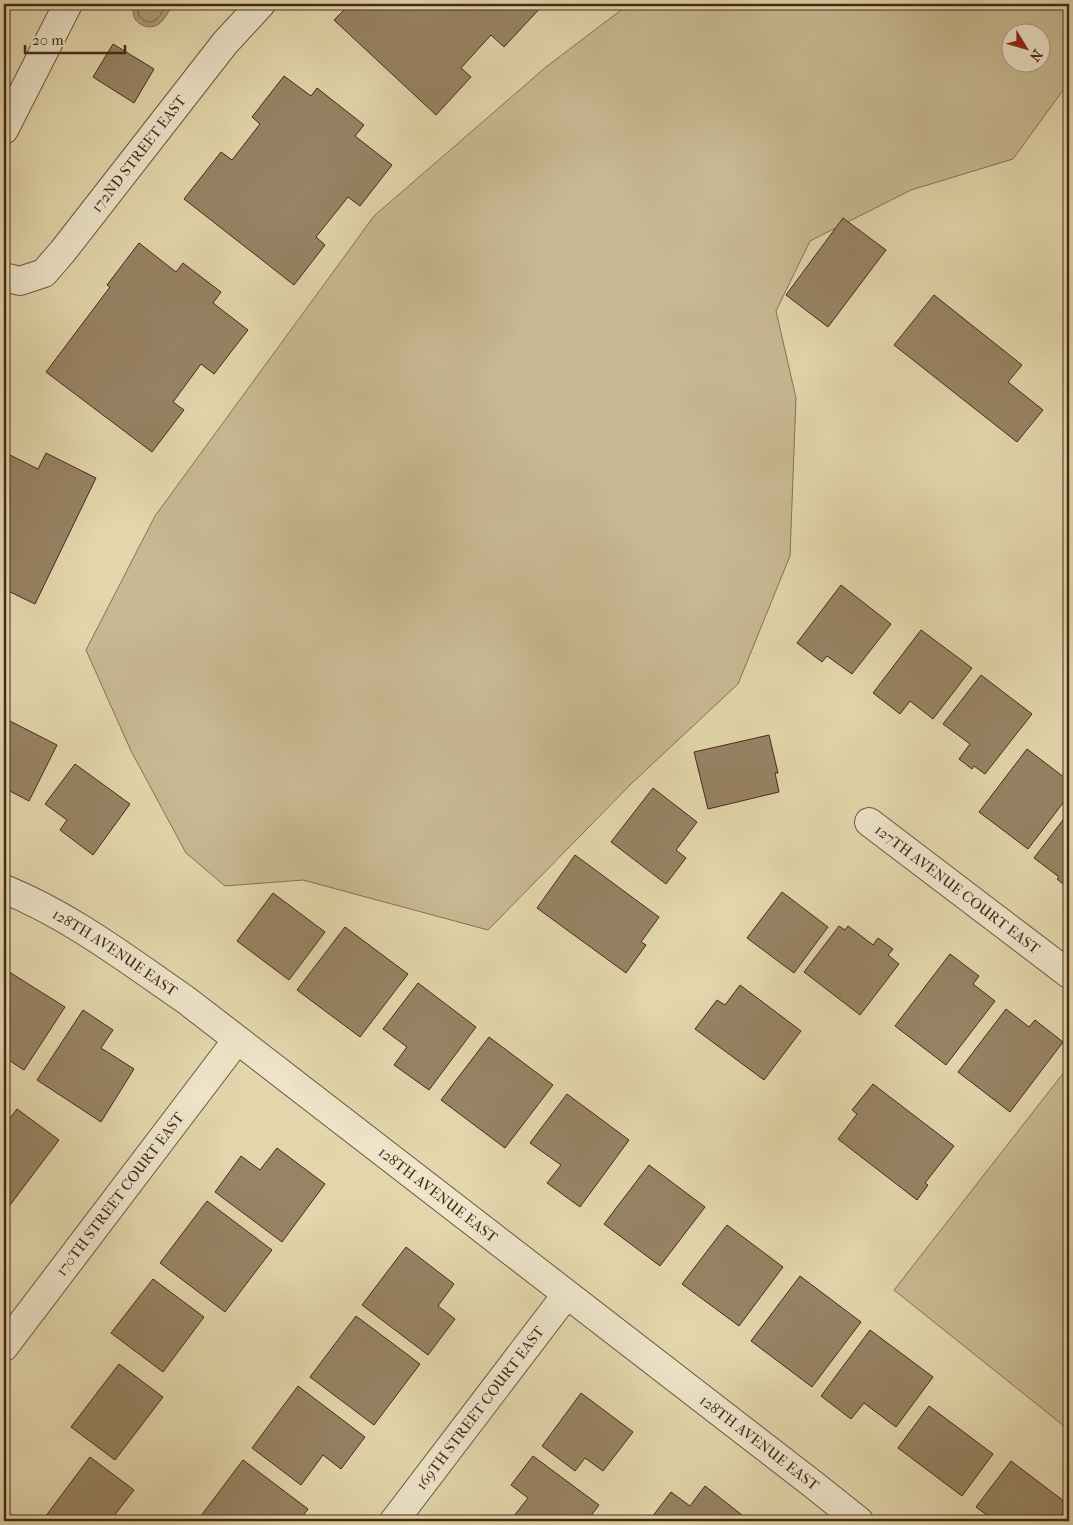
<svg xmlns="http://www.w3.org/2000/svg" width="1073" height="1525" font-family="'IM FELL French Canon',serif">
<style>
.green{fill:#c8b993;stroke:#877256;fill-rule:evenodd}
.water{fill:#ae9c7a;stroke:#846e53}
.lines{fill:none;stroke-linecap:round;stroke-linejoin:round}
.shore{stroke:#7a6349;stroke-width:1}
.building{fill:#988365;stroke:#462a18}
.minor-casing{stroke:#6d553d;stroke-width:30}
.minor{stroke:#ede4c9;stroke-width:28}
.labels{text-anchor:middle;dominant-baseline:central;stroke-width:4;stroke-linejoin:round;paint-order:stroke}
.street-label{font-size:15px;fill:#462a18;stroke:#ede4c9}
</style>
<rect width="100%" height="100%" fill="#e3d6ac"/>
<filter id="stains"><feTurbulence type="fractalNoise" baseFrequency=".004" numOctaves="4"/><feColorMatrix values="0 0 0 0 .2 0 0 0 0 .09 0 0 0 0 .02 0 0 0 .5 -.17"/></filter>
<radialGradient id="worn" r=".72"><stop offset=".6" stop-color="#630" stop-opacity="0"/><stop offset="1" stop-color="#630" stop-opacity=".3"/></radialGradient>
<g class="green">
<path d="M 629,4 L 1069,4 L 1069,82 L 1013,159 L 911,190 L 810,241 L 776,311 L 796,398 L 790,556 L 738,684 L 632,783 L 488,930 L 303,880 L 225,886 L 186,853 L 131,751 L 86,650 L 155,516 L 374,216 L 546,67 ZM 1010,32 L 1040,32 L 1040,62 L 1010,62 Z"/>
<path d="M 1069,1066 L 1069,1430 L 894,1290 Z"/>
</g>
<path class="water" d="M 135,4 L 174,4 C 169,10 165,19 160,23 C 150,32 133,24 133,12 C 133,9 134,6 135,4 Z"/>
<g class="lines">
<path class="shore" d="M 140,4 C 139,7 138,9 138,12 C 139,20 148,24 154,21 C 160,18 163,9 167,4"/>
</g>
<g class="building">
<path d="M 350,4 L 544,4 L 504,47 L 491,35 L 461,68 L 471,77 L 436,115 L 334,20 Z"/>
<path d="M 113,44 L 154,69 L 134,103 L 93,77 Z"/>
<path d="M 284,76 L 311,96 L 317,88 L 364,125 L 355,136 L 392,165 L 360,206 L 348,197 L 316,237 L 325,245 L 294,285 L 184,199 L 221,152 L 232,160 L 260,124 L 252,117 Z"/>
<path d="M 843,218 L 886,250 L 828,327 L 786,295 Z"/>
<path d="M 139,243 L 176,272 L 183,263 L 221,292 L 213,303 L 248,330 L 214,374 L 201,364 L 173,402 L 184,410 L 152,452 L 46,372 L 110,287 L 107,285 Z"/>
<path d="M 934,295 L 1022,365 L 1008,382 L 1043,410 L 1017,442 L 894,345 Z"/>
<path d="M 4,452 L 38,469 L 46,453 L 96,478 L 35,604 L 4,589 Z"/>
<path d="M 841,585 L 891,624 L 852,674 L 827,656 L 822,662 L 797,643 Z"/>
<path d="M 921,630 L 972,668 L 933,719 L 910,701 L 900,714 L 873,693 Z"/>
<path d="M 981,675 L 1032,714 L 985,774 L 974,766 L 972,769 L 959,759 L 970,744 L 943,724 Z"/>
<path d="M 4,718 L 57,745 L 29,801 L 4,788 Z"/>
<path d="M 769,735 L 778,773 L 775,773 L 779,792 L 708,809 L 694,752 Z"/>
<path d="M 1027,749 L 1069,781 L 1069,795 L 1028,849 L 979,812 Z"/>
<path d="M 75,764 L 130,804 L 93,855 L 60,830 L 67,820 L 45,804 Z"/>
<path d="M 653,788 L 697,822 L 676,850 L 686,858 L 666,884 L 611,842 Z"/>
<path d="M 1069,812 L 1069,889 L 1057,879 L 1059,877 L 1034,858 Z"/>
<path d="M 575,855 L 659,917 L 641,942 L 646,945 L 626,973 L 537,908 Z"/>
<path d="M 782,892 L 828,927 L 794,973 L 747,938 Z"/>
<path d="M 273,893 L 325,932 L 289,980 L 237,941 Z"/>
<path d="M 839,926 L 845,930 L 848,926 L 873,945 L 878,938 L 893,949 L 888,955 L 899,964 L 860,1015 L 804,972 Z"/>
<path d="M 345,927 L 408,974 L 360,1037 L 297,990 Z"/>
<path d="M 950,954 L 979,976 L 973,984 L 995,1001 L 946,1065 L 895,1026 Z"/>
<path d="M 6,970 L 65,1007 L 24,1070 L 4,1057 L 4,972 Z"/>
<path d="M 418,983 L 476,1027 L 429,1090 L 394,1065 L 407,1047 L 383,1029 Z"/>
<path d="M 740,985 L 801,1031 L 764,1080 L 695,1029 L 717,1000 L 725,1005 Z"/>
<path d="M 1006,1009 L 1029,1027 L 1035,1020 L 1063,1042 L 1010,1112 L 958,1072 Z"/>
<path d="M 83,1010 L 113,1030 L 101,1048 L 134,1069 L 101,1122 L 37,1080 Z"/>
<path d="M 489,1037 L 553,1085 L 505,1148 L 441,1100 Z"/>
<path d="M 873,1084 L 954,1146 L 925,1183 L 928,1185 L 917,1200 L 838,1139 L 857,1114 L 852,1110 Z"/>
<path d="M 567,1094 L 629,1140 L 580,1207 L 547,1183 L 561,1165 L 530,1143 Z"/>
<path d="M 17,1109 L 59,1140 L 10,1205 L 4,1200 L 4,1126 Z"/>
<path d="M 277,1148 L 325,1184 L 282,1242 L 215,1192 L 241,1156 L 260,1170 Z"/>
<path d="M 649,1165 L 705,1207 L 660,1266 L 604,1224 Z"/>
<path d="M 207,1201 L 272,1250 L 225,1312 L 160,1263 Z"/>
<path d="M 727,1225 L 783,1267 L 739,1326 L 682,1284 Z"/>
<path d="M 406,1247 L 454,1284 L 438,1306 L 455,1319 L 428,1355 L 362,1305 Z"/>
<path d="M 800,1276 L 861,1322 L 812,1387 L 751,1341 Z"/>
<path d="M 153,1279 L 204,1317 L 163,1372 L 111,1333 Z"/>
<path d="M 356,1316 L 420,1364 L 374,1425 L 310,1377 Z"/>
<path d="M 870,1330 L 933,1377 L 896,1427 L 864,1403 L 851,1419 L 821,1396 Z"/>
<path d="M 119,1364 L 163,1397 L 115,1460 L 71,1427 Z"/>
<path d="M 298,1386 L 365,1437 L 341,1469 L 323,1455 L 301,1485 L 252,1448 Z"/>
<path d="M 581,1393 L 633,1432 L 603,1471 L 585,1458 L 575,1471 L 542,1446 Z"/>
<path d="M 929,1406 L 993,1454 L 962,1496 L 898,1448 Z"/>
<path d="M 533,1456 L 599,1505 L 587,1521 L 510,1521 L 528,1498 L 511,1485 Z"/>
<path d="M 90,1457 L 134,1490 L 110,1521 L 42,1521 Z"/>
<path d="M 243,1460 L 308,1509 L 299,1521 L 197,1521 Z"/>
<path d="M 1011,1461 L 1069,1505 L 1058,1521 L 995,1521 L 976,1507 Z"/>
<path d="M 705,1486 L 742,1515 L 737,1521 L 649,1521 L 671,1492 L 690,1506 Z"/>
</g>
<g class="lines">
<defs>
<g id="minor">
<path d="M 4,130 L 68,4"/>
<path id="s1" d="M 4,277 L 20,281 L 44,273 L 63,251 L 225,43 L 261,4"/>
<path id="s2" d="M 869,822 L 1069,974"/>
<path id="s3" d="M 4,889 C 69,915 128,960 186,1000 L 814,1485 L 859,1521"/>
<path id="s4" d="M 4,1347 L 237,1040"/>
<path id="s5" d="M 394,1521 L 566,1295"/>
</g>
</defs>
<use href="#minor" class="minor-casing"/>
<use href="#minor" class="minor"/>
</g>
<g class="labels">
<g class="street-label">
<text stroke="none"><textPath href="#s1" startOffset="194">172ND STREET EAST</textPath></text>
<text stroke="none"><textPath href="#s2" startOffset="111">127TH AVENUE COURT EAST</textPath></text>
<text stroke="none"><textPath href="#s3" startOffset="128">128TH AVENUE EAST</textPath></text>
<text stroke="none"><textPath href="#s4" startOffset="192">170TH STREET COURT EAST</textPath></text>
<text stroke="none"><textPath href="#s3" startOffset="532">128TH AVENUE EAST</textPath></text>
<text stroke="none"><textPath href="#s5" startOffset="142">169TH STREET COURT EAST</textPath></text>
<text stroke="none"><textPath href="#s3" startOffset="938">128TH AVENUE EAST</textPath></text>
</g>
</g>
<rect width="1073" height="1525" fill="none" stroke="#e3d6ac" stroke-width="20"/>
<rect x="5" y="5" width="1063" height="1515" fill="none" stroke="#462a18" stroke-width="2.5"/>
<rect x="10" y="10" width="1053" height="1505" fill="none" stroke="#462a18"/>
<g transform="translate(1026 48) rotate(127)"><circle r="24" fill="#ede4c9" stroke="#aa9a82"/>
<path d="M0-4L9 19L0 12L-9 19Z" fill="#8f2418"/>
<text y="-8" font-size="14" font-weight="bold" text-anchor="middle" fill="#462a18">N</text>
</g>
<path d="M25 45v8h100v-8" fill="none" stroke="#462a18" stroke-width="2.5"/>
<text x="32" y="45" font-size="15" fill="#462a18" stroke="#ede4c9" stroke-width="4" paint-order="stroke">20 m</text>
<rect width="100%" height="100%" filter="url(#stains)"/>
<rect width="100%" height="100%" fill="url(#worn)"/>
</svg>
